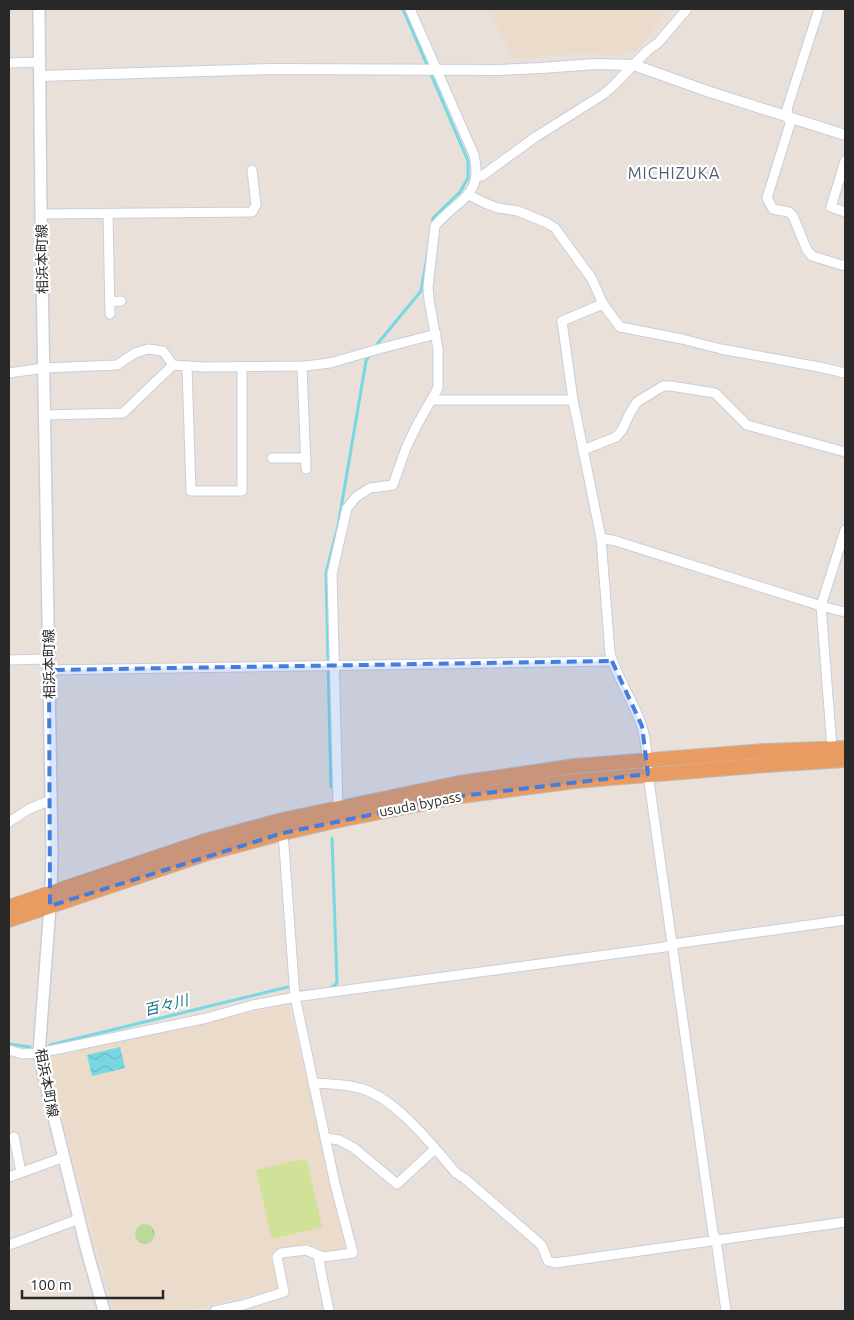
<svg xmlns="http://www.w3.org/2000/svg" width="854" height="1320" font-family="Ubuntu,'Noto Sans JP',sans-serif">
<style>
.education{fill:#eadbcb}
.grass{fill:url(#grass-tufts)}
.pitch{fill:#cfe297}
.water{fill:url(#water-waves)}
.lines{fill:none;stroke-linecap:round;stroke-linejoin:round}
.stream{stroke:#76d8e3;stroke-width:3}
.minor-casing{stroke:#c9ced9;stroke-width:11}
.tertiary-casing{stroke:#c9ced9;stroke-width:12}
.secondary-casing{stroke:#c9ced9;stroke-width:14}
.trunk-casing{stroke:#bebebe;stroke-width:16}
.minor{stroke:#fff;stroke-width:9}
.tertiary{stroke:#fff;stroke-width:10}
.secondary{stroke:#fff;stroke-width:11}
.trunk{stroke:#e99c62;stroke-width:14}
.marked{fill:#457cdf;fill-opacity:0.2;stroke:#457cdf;stroke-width:4;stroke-dasharray:10 6;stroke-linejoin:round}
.labels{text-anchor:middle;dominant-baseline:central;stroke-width:4.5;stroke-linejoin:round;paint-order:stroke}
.street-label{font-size:14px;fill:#282828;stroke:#fff}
.water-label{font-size:15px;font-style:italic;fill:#18768b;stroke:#fff}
.quarter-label{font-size:16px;letter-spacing:1px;fill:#4d5a74;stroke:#fff}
</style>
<defs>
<pattern id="grass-tufts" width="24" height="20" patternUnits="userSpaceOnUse" patternTransform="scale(1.25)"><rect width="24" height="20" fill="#bcdb9b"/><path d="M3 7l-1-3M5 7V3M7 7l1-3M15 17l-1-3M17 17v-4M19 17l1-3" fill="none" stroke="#a2bc86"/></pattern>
<pattern id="water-waves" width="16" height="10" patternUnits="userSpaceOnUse" patternTransform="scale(1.25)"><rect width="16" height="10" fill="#76d8e3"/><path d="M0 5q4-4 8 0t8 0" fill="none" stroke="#66b9c3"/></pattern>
</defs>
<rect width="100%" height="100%" fill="#e9e0da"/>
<g class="education">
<path d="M 487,9 L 668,9 L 637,50 L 616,56 L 585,53 L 514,59 Z"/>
<path d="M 288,1004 L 348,1250 L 321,1252 L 309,1247 L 273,1251 L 280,1288 L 187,1311 L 113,1311 L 47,1058 Z"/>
</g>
<circle class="grass" cx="145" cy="1234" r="10"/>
<path class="pitch" d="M 303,1159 L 303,1161 L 307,1161 L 322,1227 L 272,1239 L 256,1170 Z"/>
<path class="water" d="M 120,1047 L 125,1068 L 92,1076 L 87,1055 Z"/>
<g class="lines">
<g class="stream">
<path d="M 403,9 L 468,161 L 468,178 L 460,192 L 433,218 L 432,226"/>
<path d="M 374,348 L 421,291 L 428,252"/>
<path d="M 331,787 L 326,573 L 338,526 L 366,361 L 371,353"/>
<path d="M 330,989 L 337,983 L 332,838"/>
<path d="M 300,992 L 309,991"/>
<path d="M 9,1044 L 30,1047"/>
<path d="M 50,1045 L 288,987"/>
</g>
<defs>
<g id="minor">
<path d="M 819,9 L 787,109 L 790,124 L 767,198 L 773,209 L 789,212 L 793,216 L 807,250 L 812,256 L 845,266"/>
<path d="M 9,63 L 40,62"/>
<path d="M 845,161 L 831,207 L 845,212"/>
<path d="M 476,176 L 482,176 L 534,138 L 604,94 L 614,85 L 648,50 L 658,43 L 687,9"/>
<path d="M 469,195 L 487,204 L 498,208 L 518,211 L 547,223 L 555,228 L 592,279 L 603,304 L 620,327 L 682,339 L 721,349 L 819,367 L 845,373"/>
<path d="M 41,214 L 252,212 L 256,205 L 252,170"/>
<path d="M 108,214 L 110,314"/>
<path d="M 110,302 L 121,301"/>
<path d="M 603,304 L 562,321 L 573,400 L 601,538 L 610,653 C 616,676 633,700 641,724 C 647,740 647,758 648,774 L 713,1233 L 716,1240 L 726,1311"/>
<path d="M 187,366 L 191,491 L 242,491 L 242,367"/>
<path d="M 302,366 L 306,469"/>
<path d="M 9,373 L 44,368 L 117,365 L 135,353 L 148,349 L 163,351 L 173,365 L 202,367 L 305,366 L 330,363 L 375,350 L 436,334"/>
<path d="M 432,400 L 573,400"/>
<path d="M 45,415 L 123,413 L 173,365"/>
<path d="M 583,450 L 616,437 L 622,430 L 630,413 L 637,402 L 663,386 L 671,386 L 715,393 L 747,425 L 845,452"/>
<path d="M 272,458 L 306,458"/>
<path d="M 601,538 L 616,541 L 821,606 L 845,612"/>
<path d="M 9,660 L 48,659"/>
<path d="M 49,670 L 612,661"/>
<path d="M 832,748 L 821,606 L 845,530"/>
<path d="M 338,808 L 332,574 L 347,508 L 356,497 L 370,488 L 393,485 L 406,448 L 417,425 L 438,388 L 438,349 L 429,300 L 428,287 L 435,226 C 457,199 484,197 474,155 L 410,9"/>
<path d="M 9,822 L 29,809 L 51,800"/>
<path d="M 9,1050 L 22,1054 L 39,1053 L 207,1018 L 253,1005 L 295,997 L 665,947 L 673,944 L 845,920"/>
<path d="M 313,1083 C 328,1084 345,1084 359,1088 C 394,1096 433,1146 456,1173 L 464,1178 L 537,1241 L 542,1246 L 548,1261 L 555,1263 L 845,1222"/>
<path d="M 14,1137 L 21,1172"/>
<path d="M 325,1138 L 339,1140 L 354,1148 L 397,1184 L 435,1149"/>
<path d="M 9,1177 L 64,1157"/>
<path d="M 9,1245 L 79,1219"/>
<path d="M 318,1256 L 329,1311"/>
<path d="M 215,1311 L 243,1305 L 284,1292 L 277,1257 L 281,1253 L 306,1250 L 323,1257 L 353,1253 L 335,1184 L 295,997 L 283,833"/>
</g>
<path id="tertiary" d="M 40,76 L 273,69 L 498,70 L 541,68 L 595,64 L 634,65 L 707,91 L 845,135"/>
<path id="secondary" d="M 39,9 L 41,214 L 52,852 L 51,893 L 39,1053 L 46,1085 L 87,1251 L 104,1311"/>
<g id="trunk">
<path d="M 9,907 L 205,841 L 282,820 L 459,783 L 575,766 L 764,751 L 845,748"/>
<path d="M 9,920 L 208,853 L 283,833 L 335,821 L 461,796 L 576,781 L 767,765 L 845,760"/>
</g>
</defs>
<use href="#minor" class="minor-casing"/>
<use href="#tertiary" class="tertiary-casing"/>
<use href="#secondary" class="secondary-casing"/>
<use href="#trunk" class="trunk-casing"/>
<use href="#minor" class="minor"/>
<use href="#tertiary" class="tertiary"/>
<use href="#secondary" class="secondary"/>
<use href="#trunk" class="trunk"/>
</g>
<path class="marked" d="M 612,661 L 642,726 L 648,774 L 461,796 L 283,833 L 50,906 L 49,670 Z"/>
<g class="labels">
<g class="street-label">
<text transform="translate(42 259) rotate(-91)">相浜本町線</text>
<text transform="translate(49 664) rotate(-91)">相浜本町線</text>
<text transform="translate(420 804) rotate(-11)">usuda bypass</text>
<text transform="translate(47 1083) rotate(79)">相浜本町線</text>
</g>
<g class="water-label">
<text transform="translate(166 1005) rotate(-14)">百々川</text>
</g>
<g class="quarter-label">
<text x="674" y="173">MICHIZUKA</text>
</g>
</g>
<rect width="854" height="1320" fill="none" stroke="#282828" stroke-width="20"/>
<path d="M22 1290v8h141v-8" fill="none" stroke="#282828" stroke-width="2.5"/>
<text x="30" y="1290" font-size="15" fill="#282828" stroke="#ffffff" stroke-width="4" paint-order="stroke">100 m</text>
</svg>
